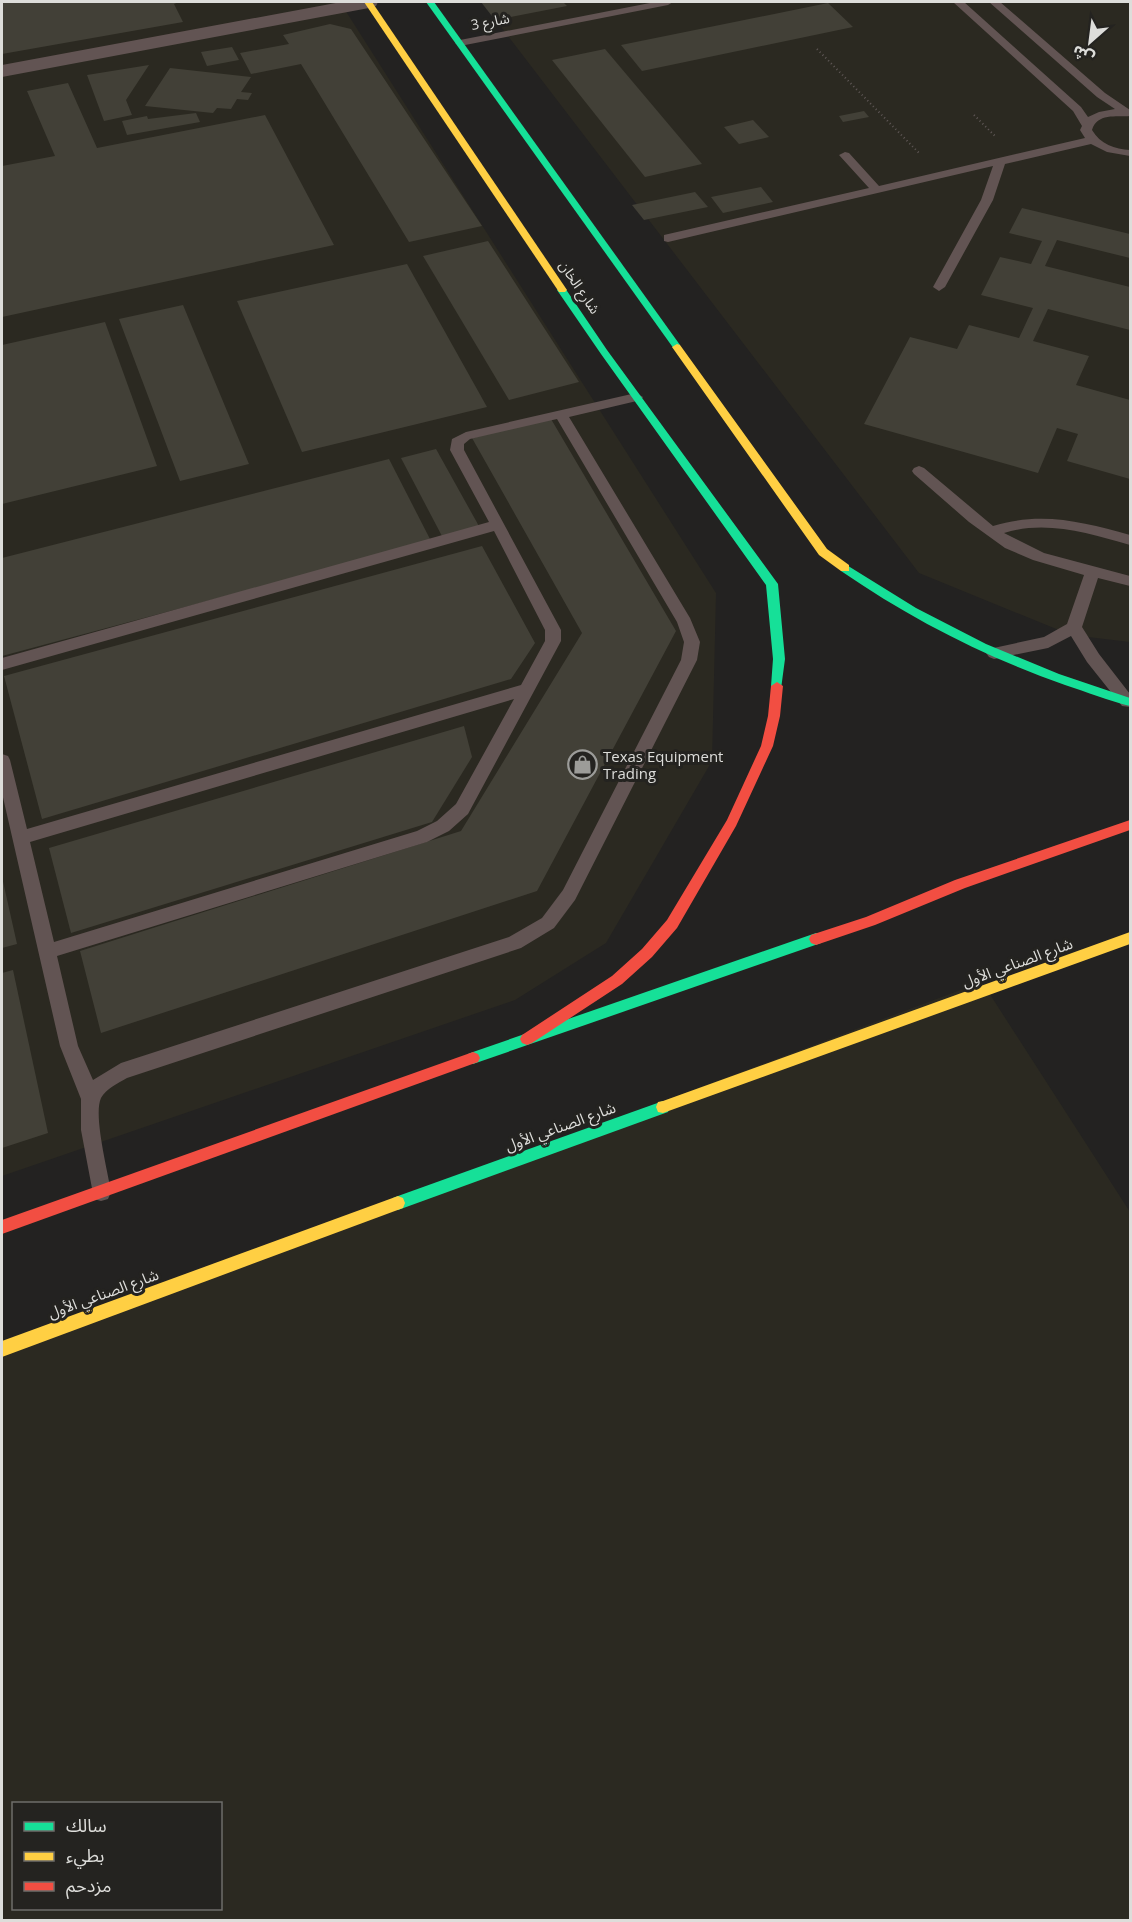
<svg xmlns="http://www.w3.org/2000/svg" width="1132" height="1922" font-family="'Open Sans','Noto Sans Arabic',sans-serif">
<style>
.built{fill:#2b2921;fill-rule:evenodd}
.building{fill:#424037}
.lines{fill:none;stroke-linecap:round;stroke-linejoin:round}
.path{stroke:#605857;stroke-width:2;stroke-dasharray:1 3;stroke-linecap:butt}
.lane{fill:#625453;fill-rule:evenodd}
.street{fill:#625453;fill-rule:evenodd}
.fast{fill:#16e098;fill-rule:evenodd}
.slow{fill:#ffcf43;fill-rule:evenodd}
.jam{fill:#f24e42;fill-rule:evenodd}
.labels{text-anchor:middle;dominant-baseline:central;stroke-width:6;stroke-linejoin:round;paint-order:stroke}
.far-street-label{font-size:14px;fill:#ddddda;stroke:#242320}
.poi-label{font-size:15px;fill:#ddddda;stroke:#242320;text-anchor:start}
.street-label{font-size:15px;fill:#ddddda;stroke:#242320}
</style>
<rect width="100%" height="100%" fill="#232221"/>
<g class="built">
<path d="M 2,2 L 340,2 L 716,593 L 712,761 L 606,943 L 515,1000 L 2,1176 Z"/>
<path d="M 482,2 L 1130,2 L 1130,642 L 1071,635 L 919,573 Z"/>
<path d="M 982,982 L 1130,1212 L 1130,1920 L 2,1920 L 2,1348 ZM 14,1804 L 220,1804 L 220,1908 L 14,1908 Z"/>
</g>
<g class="building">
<path d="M 2,2 L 179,2 L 174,4 L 183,22 L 2,54 Z"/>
<path d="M 481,2 L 563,2 L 567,6 L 495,20 Z"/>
<path d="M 828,3 L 853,27 L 642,71 L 621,45 Z"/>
<path d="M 330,24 L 351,29 L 482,226 L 409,242 L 301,64 L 251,74 L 240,53 L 289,44 L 283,35 Z"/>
<path d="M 232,47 L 239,60 L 207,66 L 201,52 Z"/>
<path d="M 605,49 L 702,164 L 645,177 L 552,60 Z"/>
<path d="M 149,65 L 126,100 L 132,115 L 104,121 L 87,75 Z"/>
<path d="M 170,68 L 251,77 L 241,92 L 252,93 L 248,100 L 237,99 L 231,109 L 217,108 L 213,113 L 145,106 Z"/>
<path d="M 68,83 L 97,148 L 265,115 L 334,245 L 2,317 L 2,166 L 55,156 L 27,91 Z"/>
<path d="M 864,111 L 869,117 L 843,122 L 839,116 Z"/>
<path d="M 196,113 L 200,122 L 127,135 L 122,121 L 147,116 L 148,119 Z"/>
<path d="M 753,120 L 769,137 L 739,144 L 724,127 Z"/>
<path d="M 761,187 L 773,202 L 723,213 L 711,197 Z"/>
<path d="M 695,192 L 708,207 L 644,220 L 632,205 Z"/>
<path d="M 1022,208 L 1130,234 L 1130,258 L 1057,240 L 1045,266 L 1130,287 L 1130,330 L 1048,309 L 1033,341 L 1089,356 L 1076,385 L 1130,400 L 1130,479 L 1067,461 L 1078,434 L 1057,428 L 1038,473 L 864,424 L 910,337 L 957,349 L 969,325 L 1019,338 L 1033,308 L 981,295 L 1000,257 L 1031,264 L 1042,241 L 1009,233 Z"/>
<path d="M 488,241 L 579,382 L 509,400 L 423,256 Z"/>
<path d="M 407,264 L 487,407 L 302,452 L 237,301 Z"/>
<path d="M 183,305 L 249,464 L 180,481 L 119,319 Z"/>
<path d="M 105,322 L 157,466 L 2,504 L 2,345 Z"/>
<path d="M 551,419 L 676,631 L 537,891 L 101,1033 L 80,951 L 461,831 L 582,633 L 472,438 Z"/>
<path d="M 436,449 L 480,528 L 443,538 L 401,458 Z"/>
<path d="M 389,459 L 431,541 L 2,656 L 2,558 Z"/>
<path d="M 482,546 L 535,643 L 511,679 L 42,819 L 4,676 Z"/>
<path d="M 464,726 L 472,757 L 432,822 L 71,933 L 49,848 Z"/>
<path d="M 2,877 L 17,944 L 2,948 Z"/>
<path d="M 13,970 L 48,1133 L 2,1148 L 2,973 Z"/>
</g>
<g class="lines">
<g class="path">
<path d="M 817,49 L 920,154"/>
<path d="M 974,115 L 995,136"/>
</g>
<g class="lane">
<path d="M 655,2 L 673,2 L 668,5 L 460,46 L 455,43 L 460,40 Z"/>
<path d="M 953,2 L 964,2 L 1081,107 L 1088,117 L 1099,112 L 1115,109 L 1097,97 L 989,2 L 1000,2 L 1105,93 L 1130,110 L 1130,116 C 1116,117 1097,113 1092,130 C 1100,144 1115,149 1130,150 L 1130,156 L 1107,152 L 1091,144 L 1005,164 L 993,200 L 945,287 L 939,291 L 933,287 L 981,200 L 993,166 L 668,242 L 664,241 L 664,235 L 869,188 L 839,155 L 845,152 L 849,153 L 879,186 L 1085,138 L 1080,130 L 1082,126 L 1073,111 Z"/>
<path d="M 636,393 L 643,397 L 641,400 L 569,417 L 690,618 L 700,642 L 697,660 L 575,900 L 554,928 L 521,948 L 127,1078 C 118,1083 106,1089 101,1098 C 93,1115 108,1172 111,1192 L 108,1199 L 101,1201 L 94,1199 L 81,1130 L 81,1099 L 60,1046 L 2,793 L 2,754 L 8,756 L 10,760 L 27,829 L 521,685 L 545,641 L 545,630 L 494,531 L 2,670 L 2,658 L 489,522 L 450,450 L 452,439 L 466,432 ZM 557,419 L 677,622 L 684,642 L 681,660 L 563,890 L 542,918 L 509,937 L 121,1063 L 93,1080 L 78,1046 L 57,956 L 427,842 L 449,831 L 468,814 L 561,641 L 561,630 L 464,450 L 464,444 L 470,439 ZM 514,699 L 456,804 L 437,821 L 417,831 L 54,942 L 30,842 Z"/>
<path d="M 919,466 L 924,468 L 993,526 C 1042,511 1083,522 1130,535 L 1130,545 C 1088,533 1046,520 1004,533 L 1044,553 L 1130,576 L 1130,586 L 1098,578 L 1082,627 L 1099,654 L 1130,694 L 1130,707 L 1122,706 L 1087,662 L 1071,636 L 1048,648 L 994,659 L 989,657 L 986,653 L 989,649 L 1044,637 L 1067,624 L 1084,575 L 1033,560 L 1005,548 L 969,522 L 914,474 L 912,471 L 914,468 Z"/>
</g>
<path class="street" d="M 341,2 L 378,2 L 376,6 L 369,8 L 2,77 L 2,65 Z"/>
<g class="fast">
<path d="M 426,2 L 434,2 L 680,345 L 680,349 L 674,349 Z"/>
<path d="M 559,288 L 565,288 L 607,350 L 778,584 L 785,659 L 781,689 L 773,689 L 771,686 L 773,659 L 766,585 L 601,354 L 557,290 Z"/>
<path d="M 845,564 L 916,608 L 986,644 L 1059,674 L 1130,698 L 1130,706 C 1109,701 1087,692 1065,685 C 985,657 911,619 841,571 L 841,565 Z"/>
<path d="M 816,933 L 821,935 L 823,939 L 821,943 L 473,1064 L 468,1062 L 466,1058 L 468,1054 L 473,1052 Z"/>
<path d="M 663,1101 L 668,1102 L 670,1107 L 668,1112 L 398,1210 L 393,1208 L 391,1203 L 393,1198 L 398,1196 Z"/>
</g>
<g class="slow">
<path d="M 364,2 L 372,2 L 567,290 L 565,292 L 559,292 Z"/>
<path d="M 677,344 L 680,345 L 827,549 L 849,565 L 849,571 L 841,571 L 819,555 L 672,347 Z"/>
<path d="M 1130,932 L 1130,944 L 663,1113 L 658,1112 L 656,1107 L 658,1102 L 663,1101 Z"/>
<path d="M 398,1196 L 403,1198 L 405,1203 L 403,1208 L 2,1357 L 2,1341 Z"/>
</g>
<g class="jam">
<path d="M 777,682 L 783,686 L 780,716 L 773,746 L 736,826 L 677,928 L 652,957 L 622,984 L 532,1043 L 527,1045 L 522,1043 L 520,1039 L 522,1035 L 612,976 L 642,949 L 667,920 L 727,820 L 761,746 L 768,716 L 771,686 Z"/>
<path d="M 1130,820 L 1130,830 L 965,888 L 875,925 L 816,945 L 811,943 L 809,939 L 811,935 L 866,917 L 955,880 Z"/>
<path d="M 473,1052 L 478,1054 L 480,1058 L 478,1062 L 2,1234 L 2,1220 Z"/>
</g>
</g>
<defs>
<symbol id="shop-ring" viewBox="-11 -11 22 22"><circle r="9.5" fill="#242320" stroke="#9c9c99" stroke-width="1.5"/><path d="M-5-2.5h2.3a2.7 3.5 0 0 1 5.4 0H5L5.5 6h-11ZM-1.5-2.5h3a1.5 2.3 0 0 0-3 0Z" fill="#9c9c99"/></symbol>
</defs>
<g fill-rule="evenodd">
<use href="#shop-ring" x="566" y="748" width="33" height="33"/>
</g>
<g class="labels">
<g class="far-street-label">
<text transform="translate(490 21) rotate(-11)">شارع 3</text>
<text transform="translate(580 287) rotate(56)">شارع الخان</text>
</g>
<g class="poi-label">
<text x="603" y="756">Texas Equipment<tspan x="603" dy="17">Trading</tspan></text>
</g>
<g class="street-label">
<text transform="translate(1017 962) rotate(-20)">شارع الصناعي الأول</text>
<text transform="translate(560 1126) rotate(-20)">شارع الصناعي الأول</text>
<text transform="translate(103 1293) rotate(-20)">شارع الصناعي الأول</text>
</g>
</g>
<rect width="1132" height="1922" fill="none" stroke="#ddddda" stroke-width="6"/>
<rect x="12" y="1802" width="210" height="108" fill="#242320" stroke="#6e6d6a" stroke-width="1.5"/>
<rect x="24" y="1822" width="30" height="9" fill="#16e098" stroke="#6e6d6a" stroke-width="1.5"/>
<text x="66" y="1832" font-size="18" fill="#ddddda">سالك</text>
<rect x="24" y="1852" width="30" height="9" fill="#ffcf43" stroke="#6e6d6a" stroke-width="1.5"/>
<text x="66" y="1862" font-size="18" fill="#ddddda">بطيء</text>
<rect x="24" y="1882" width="30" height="9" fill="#f24e42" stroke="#6e6d6a" stroke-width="1.5"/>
<text x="66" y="1892" font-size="18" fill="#ddddda">مزدحم</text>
<g transform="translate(1090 42) rotate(208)" stroke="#242320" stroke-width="4.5" paint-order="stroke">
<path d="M0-4.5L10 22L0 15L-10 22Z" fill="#ddddda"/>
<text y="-9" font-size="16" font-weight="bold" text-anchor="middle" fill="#ddddda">ش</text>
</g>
</svg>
